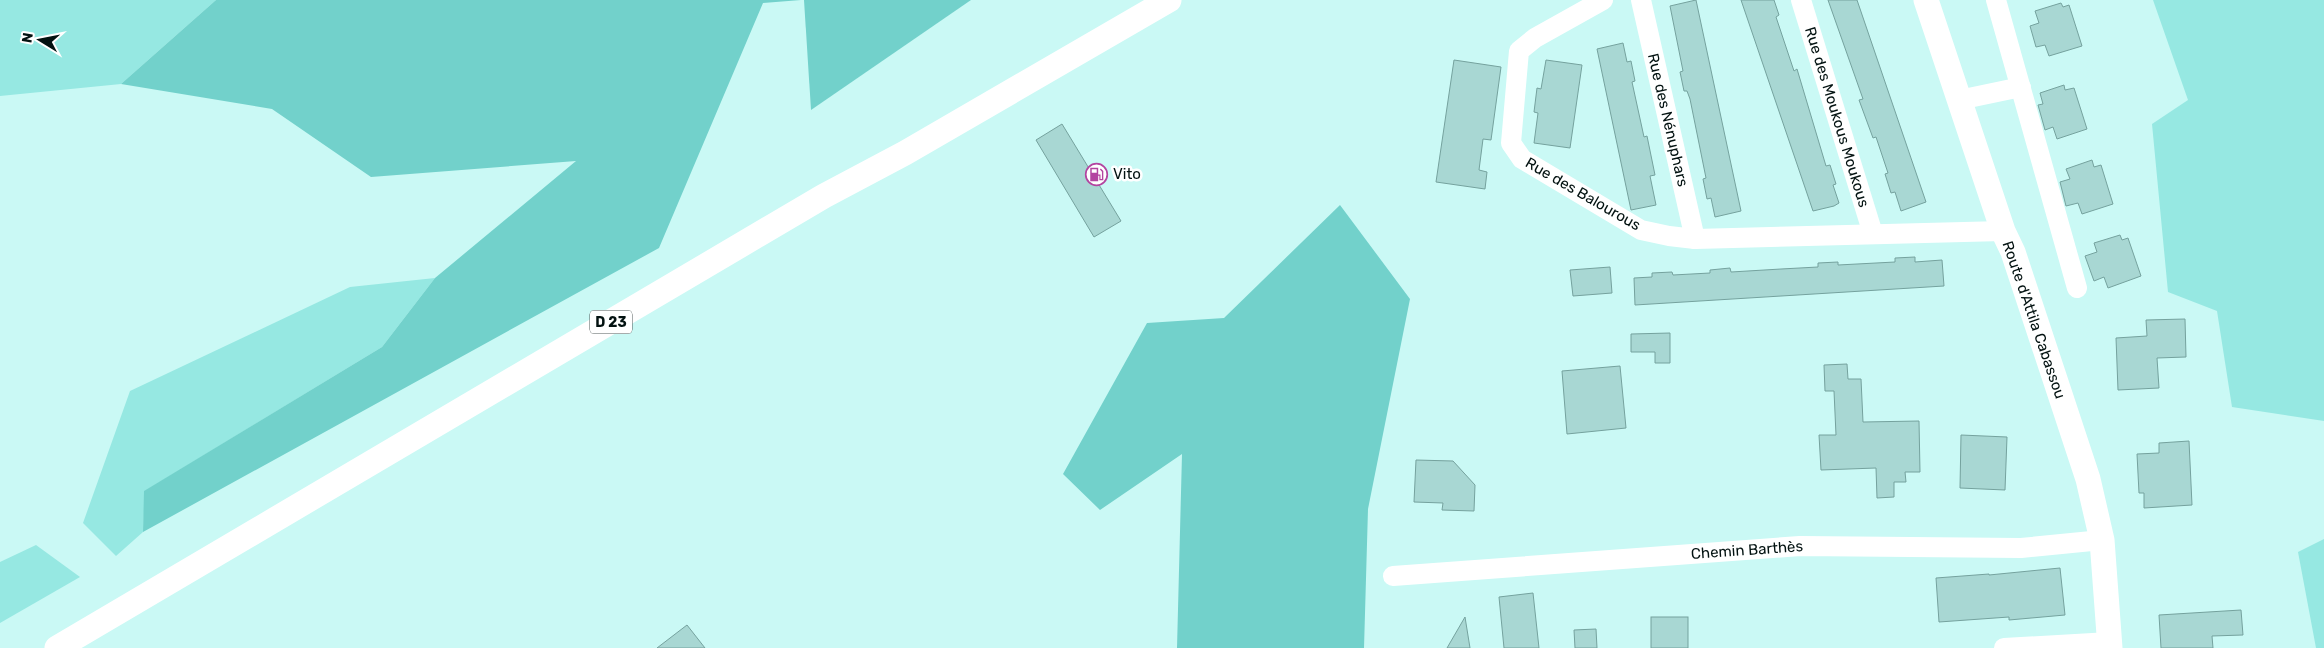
<svg xmlns="http://www.w3.org/2000/svg" width="2324" height="648" font-family="Rubik,sans-serif">
<style>
.green{fill:#96e8e2}
.forest{fill:#72d1cb}
.building{fill:#a8d7d3;stroke:#75a29e}
.lines{fill:none;stroke-linecap:round;stroke-linejoin:round}
.minor{stroke:#fff;stroke-width:20}
.major{stroke:#fff;stroke-width:25}
.labels{text-anchor:middle;dominant-baseline:central;stroke-width:5;stroke-linejoin:round;paint-order:stroke}
.shield{fill:#fff;stroke:#4f5958;stroke-width:1}
.shield-label{font-size:14px;font-weight:bold;fill:#031211}
.street-label{font-size:15px;fill:#031211;stroke:#fff}
.poi-label{font-size:15px;fill:#031211;stroke:#fff;text-anchor:start}
</style>
<rect width="100%" height="100%" fill="#caf9f5"/>
<g class="green">
<path d="M 0,0 L 216,0 L 121,84 L 0,96 Z"/>
<path d="M 2153,0 L 2324,0 L 2324,421 L 2232,407 L 2217,311 L 2168,292 L 2152,124 L 2188,100 Z"/>
<path d="M 435,278 L 382,347 L 145,491 L 143,532 L 116,556 L 83,523 L 130,391 L 350,287 Z"/>
<path d="M 2324,539 L 2324,648 L 2316,648 L 2298,552 Z"/>
<path d="M 36,545 L 80,577 L 0,623 L 0,562 Z"/>
</g>
<g class="forest">
<path d="M 216,0 L 801,0 L 763,3 L 659,248 L 143,532 L 144,491 L 382,347 L 435,278 L 576,161 L 371,177 L 272,109 L 121,84 Z"/>
<path d="M 804,0 L 971,0 L 811,110 Z"/>
<path d="M 1340,205 L 1410,299 L 1368,509 L 1364,648 L 1177,648 L 1182,454 L 1100,510 L 1063,474 L 1147,323 L 1224,318 Z"/>
</g>
<g class="building">
<path d="M 1696,0 L 1741,211 L 1715,217 L 1711,198 L 1707,199 L 1703,179 L 1706,178 L 1690,99 L 1687,91 L 1684,91 L 1680,72 L 1683,71 L 1670,6 Z"/>
<path d="M 1741,0 L 1774,0 L 1779,15 L 1776,17 L 1794,71 L 1797,69 L 1826,166 L 1830,165 L 1836,184 L 1833,185 L 1839,203 L 1834,206 L 1813,211 Z"/>
<path d="M 1828,0 L 1857,0 L 1926,202 L 1901,211 L 1895,192 L 1891,193 L 1885,174 L 1888,173 L 1876,137 L 1873,138 L 1859,100 L 1863,99 Z"/>
<path d="M 2061,3 L 2063,7 L 2069,5 L 2082,46 L 2049,56 L 2045,45 L 2036,47 L 2030,26 L 2039,23 L 2035,11 Z"/>
<path d="M 1623,43 L 1627,62 L 1631,61 L 1635,81 L 1632,82 L 1644,137 L 1647,136 L 1655,175 L 1650,176 L 1656,205 L 1631,210 L 1597,49 Z"/>
<path d="M 1454,60 L 1501,67 L 1491,140 L 1483,139 L 1479,170 L 1487,172 L 1485,189 L 1436,182 Z"/>
<path d="M 1546,60 L 1582,65 L 1570,148 L 1534,143 L 1538,113 L 1534,112 L 1537,88 L 1541,89 Z"/>
<path d="M 2064,85 L 2065,90 L 2074,88 L 2087,129 L 2057,139 L 2053,127 L 2045,130 L 2038,105 L 2043,104 L 2040,93 Z"/>
<path d="M 1062,124 L 1121,221 L 1094,237 L 1036,140 Z"/>
<path d="M 2092,160 L 2094,167 L 2101,165 L 2113,204 L 2082,214 L 2078,203 L 2066,206 L 2060,182 L 2070,179 L 2066,169 Z"/>
<path d="M 2120,235 L 2122,240 L 2128,238 L 2141,276 L 2108,288 L 2104,277 L 2094,281 L 2085,256 L 2097,252 L 2094,243 Z"/>
<path d="M 1915,257 L 1915,262 L 1942,260 L 1944,286 L 1635,305 L 1634,278 L 1652,277 L 1652,273 L 1672,272 L 1673,275 L 1710,273 L 1710,270 L 1730,268 L 1731,272 L 1781,269 L 1818,267 L 1818,263 L 1838,262 L 1838,265 L 1895,262 L 1895,258 Z"/>
<path d="M 1610,267 L 1612,293 L 1573,296 L 1570,270 Z"/>
<path d="M 2185,319 L 2186,357 L 2157,358 L 2159,388 L 2118,390 L 2116,338 L 2147,336 L 2146,320 Z"/>
<path d="M 1670,333 L 1670,363 L 1655,363 L 1655,352 L 1631,352 L 1631,334 Z"/>
<path d="M 1847,364 L 1848,379 L 1861,379 L 1863,422 L 1919,421 L 1920,472 L 1905,472 L 1906,482 L 1894,482 L 1894,497 L 1877,498 L 1876,468 L 1821,470 L 1819,435 L 1836,435 L 1834,391 L 1825,391 L 1824,365 Z"/>
<path d="M 1620,366 L 1626,428 L 1567,434 L 1562,371 Z"/>
<path d="M 1961,435 L 2007,437 L 2005,490 L 1960,488 Z"/>
<path d="M 2189,441 L 2192,505 L 2144,508 L 2144,493 L 2139,493 L 2137,454 L 2159,453 L 2159,443 Z"/>
<path d="M 1416,460 L 1453,461 L 1475,485 L 1474,511 L 1442,510 L 1443,503 L 1414,502 Z"/>
<path d="M 2060,568 L 2065,615 L 2009,620 L 2009,617 L 1939,622 L 1936,578 L 1989,574 L 1989,575 Z"/>
<path d="M 1533,593 L 1539,648 L 1504,648 L 1499,597 Z"/>
<path d="M 2241,610 L 2243,635 L 2212,636 L 2213,648 L 2161,648 L 2159,615 Z"/>
<path d="M 1465,617 L 1470,648 L 1447,648 Z"/>
<rect x="1651" y="617" width="37" height="31"/>
<path d="M 687,625 L 705,648 L 657,648 Z"/>
<path d="M 1596,629 L 1597,648 L 1575,648 L 1574,630 Z"/>
</g>
<g class="lines">
<g class="minor">
<path d="M 1603,0 L 1535,38 L 1519,51 L 1511,143 L 1522,159 L 1641,230 L 1669,236 L 1695,239 L 2003,231"/>
<path d="M 1641,0 L 1695,239"/>
<path d="M 1801,0 L 1873,234"/>
<path d="M 1996,0 L 2077,288"/>
<path d="M 1959,100 L 2021,87"/>
<path d="M 1393,576 L 1800,546 L 2021,548 L 2102,540"/>
<path d="M 2004,648 L 2110,642"/>
</g>
<g class="major">
<path d="M 1926,0 L 2003,231 L 2013,252 L 2088,479 L 2102,540 L 2110,648"/>
<path d="M 57,648 L 824,196 L 905,153 L 1169,0"/>
</g>
</g>
<defs>
<symbol id="fuel-ring" viewBox="-11 -11 22 22"><circle r="9.5" fill="#fff" stroke="#b344a0" stroke-width="1.5"/><path d="M-5.5-6h7V0h2V4h1.3V-2.5L3-4.5l.8-.8L6-3V5H2.5V1h-1V6h-7ZM-4.2-4.7v3.2H.2V-4.7Z" fill="#b344a0"/></symbol>
</defs>
<g fill-rule="evenodd">
<use href="#fuel-ring" x="1084" y="162" width="25" height="25"/>
</g>
<g class="labels">
<rect class="shield" x="590" y="310.5" width="42" height="23" rx="4"/>
<g class="shield-label">
<text x="611" y="322">D 23</text>
</g>
<g class="street-label">
<text transform="translate(1837 117) rotate(73)">Rue des Moukous Moukous</text>
<text transform="translate(1668 120) rotate(77)">Rue des Nénuphars</text>
<text transform="translate(1583 194) rotate(30)">Rue des Balourous</text>
<text transform="translate(2034 320) rotate(71)">Route d'Attila Cabassou</text>
<text transform="translate(1747 550) rotate(-4)">Chemin Barthès</text>
</g>
<g class="poi-label">
<text x="1113" y="174">Vito</text>
</g>
</g>
<g transform="translate(40 40) rotate(280)" stroke="#ffffff" stroke-width="4" paint-order="stroke">
<path d="M0-4L9 19L0 12L-9 19Z" fill="#031211"/>
<text y="-8" font-size="14" font-weight="bold" text-anchor="middle" fill="#031211">N</text>
</g>
</svg>
